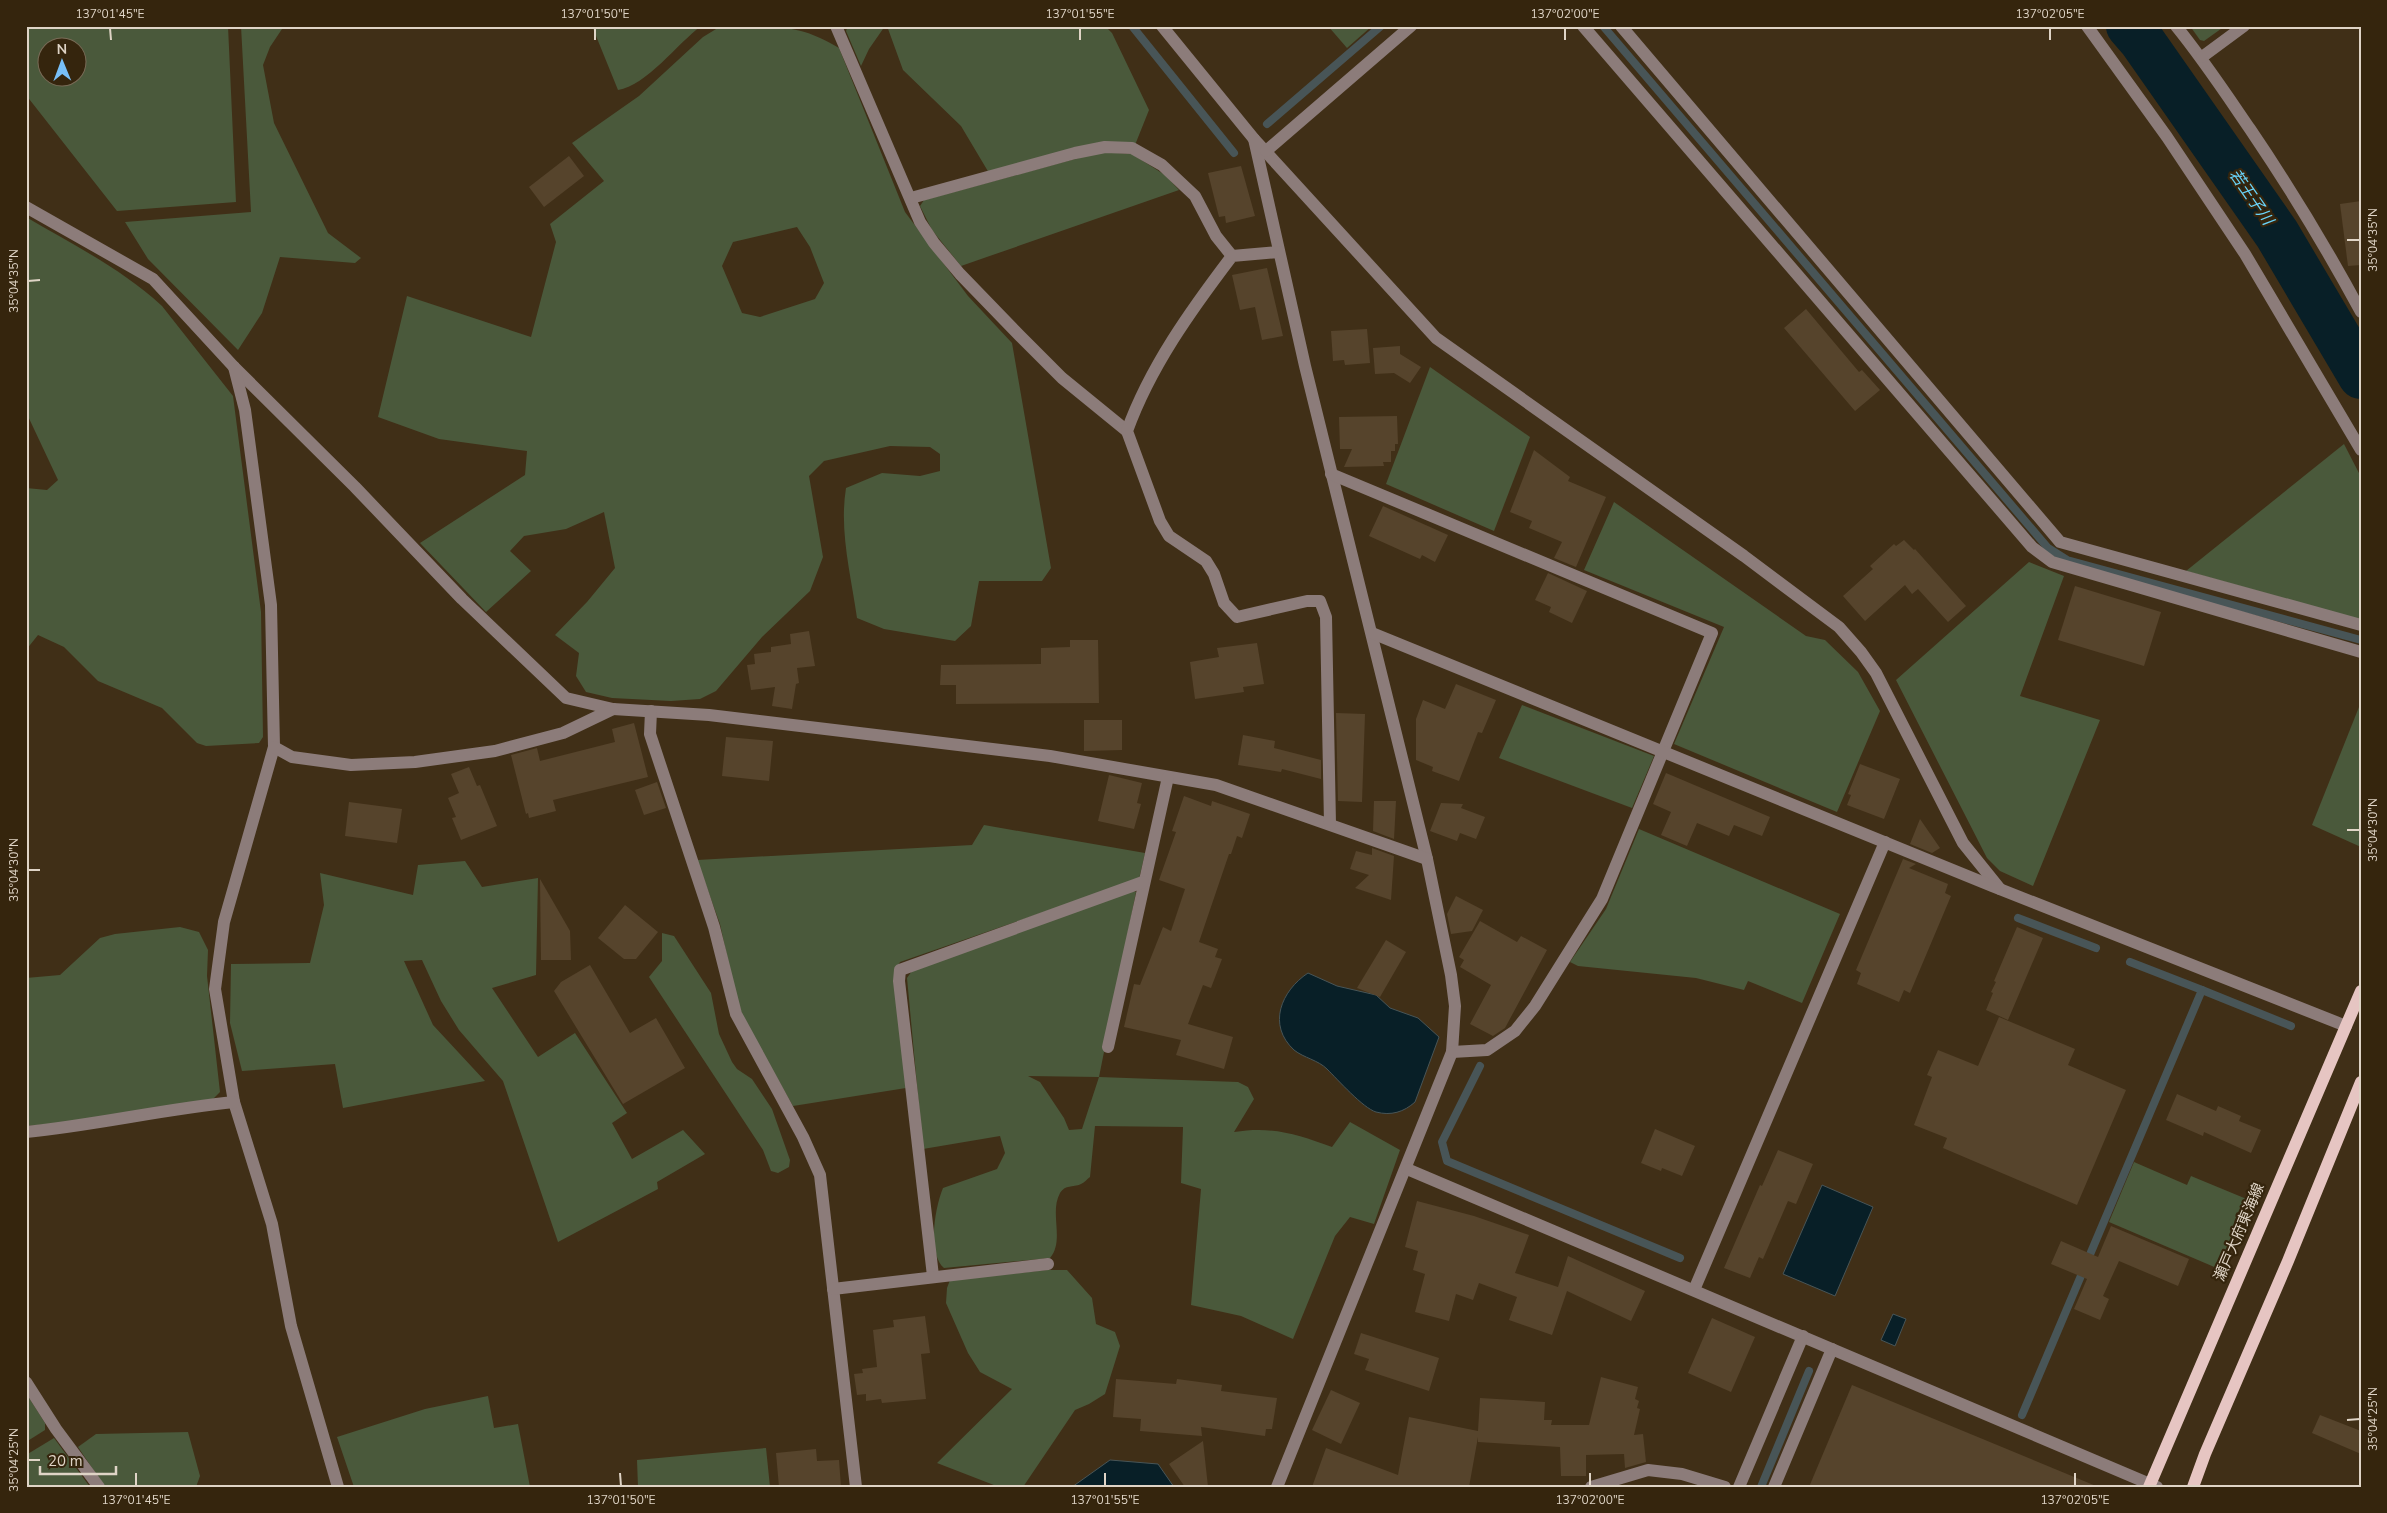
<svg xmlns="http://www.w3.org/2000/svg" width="2387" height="1513" font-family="'Nunito Sans','Noto Sans JP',sans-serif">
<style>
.green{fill:#4a593b;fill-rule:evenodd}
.water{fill:#081f27;stroke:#485557}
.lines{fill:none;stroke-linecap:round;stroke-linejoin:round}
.stream{stroke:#485557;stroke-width:8}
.river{stroke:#081f27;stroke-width:46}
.building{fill:#56442c}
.minor{stroke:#8c7c7a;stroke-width:12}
.major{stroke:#e6c5c2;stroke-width:12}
.ticks{fill:none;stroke:#dfd4c6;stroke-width:2}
.labels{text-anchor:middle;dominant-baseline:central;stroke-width:4.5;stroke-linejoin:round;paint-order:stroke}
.street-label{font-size:15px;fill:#dfd4c6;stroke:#35250d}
.water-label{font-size:16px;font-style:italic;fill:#69d4fa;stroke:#35250d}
.neatline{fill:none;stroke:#dfd4c6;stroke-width:2}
.ticks-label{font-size:12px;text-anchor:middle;fill:#dfd4c6}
</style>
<rect width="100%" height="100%" fill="#402f17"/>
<g class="green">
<path d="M 26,26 L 228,26 L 236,202 L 117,211 L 26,95 ZM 48,48 L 78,48 L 78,78 L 48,78 Z"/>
<path d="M 241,26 L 284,26 L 270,47 L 263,65 L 274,123 L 328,233 L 361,258 L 355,263 L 280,257 L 262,313 L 238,350 L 148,259 L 125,222 L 251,212 Z"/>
<path d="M 592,26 L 701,26 C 678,43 646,86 618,90 Z"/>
<path d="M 721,26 C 766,26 798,22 839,48 L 905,212 L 968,296 L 1012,343 L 1051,568 L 1042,581 L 979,581 L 971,626 L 955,641 L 884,629 L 857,618 C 851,575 839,531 846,488 L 882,473 L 920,476 L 940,471 L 940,454 L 930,447 L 890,446 L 824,461 L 809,476 L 823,557 L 810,591 L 762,637 L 716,691 L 700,699 L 671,701 L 612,698 L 586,692 L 576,676 L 579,653 L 555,635 L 587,602 L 615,568 L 604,512 L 566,529 L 524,536 L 510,551 L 531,571 L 486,612 L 420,543 L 525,475 L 527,451 L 439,439 L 378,417 L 407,296 L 531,337 L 556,242 L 550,224 L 604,181 L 572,143 L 639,96 L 703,37 ZM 797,227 L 810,247 L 824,283 L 815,299 L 760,317 L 742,313 L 722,266 L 733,242 Z"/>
<path d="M 848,26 L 885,26 L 869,49 L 861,66 L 846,31 Z"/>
<path d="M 887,26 L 1105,26 L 1112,33 L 1149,110 L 1135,145 L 989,173 L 961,126 L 903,70 Z"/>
<path d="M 1328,26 L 1372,26 L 1347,48 Z"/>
<path d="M 2190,26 L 2225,26 L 2204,41 L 2200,40 Z"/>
<path d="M 1101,152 L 1132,154 L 1165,175 L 1179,190 L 961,266 L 932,230 L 920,206 L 924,200 Z"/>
<path d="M 26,217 C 72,244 122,269 162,306 L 233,396 L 261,612 L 263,737 L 259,743 L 206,746 L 197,743 L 162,708 L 98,681 L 64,647 L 38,635 L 26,650 L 26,488 L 47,490 L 58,480 L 26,412 Z"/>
<path d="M 1430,367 L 1530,437 L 1494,531 L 1386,484 Z"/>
<path d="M 2344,444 L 2361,477 L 2361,620 L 2186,571 Z"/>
<path d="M 1614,502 L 1806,636 L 1825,640 L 1858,672 L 1880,711 L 1837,812 L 1674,744 L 1724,627 L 1584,570 Z"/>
<path d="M 2029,562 L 2064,576 L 2020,696 L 2100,720 L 2033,886 L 2000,871 L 1987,858 L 1896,680 Z"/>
<path d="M 2361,702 L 2361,847 L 2312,825 Z"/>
<path d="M 1522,705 L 1654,756 L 1632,808 L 1499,758 Z"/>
<path d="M 984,825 L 1145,853 L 1139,879 L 900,962 L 895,971 L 906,1088 L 793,1106 L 744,1020 L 735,993 L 720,924 L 697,860 L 972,845 Z"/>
<path d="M 1639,829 L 1840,914 L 1802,1003 L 1748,981 L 1744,990 L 1696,978 L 1578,966 L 1570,962 L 1606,909 Z"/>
<path d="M 465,861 L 482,887 L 538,878 L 536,975 L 492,988 L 538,1057 L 575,1033 L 627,1113 L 612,1123 L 632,1159 L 683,1130 L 705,1154 L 657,1182 L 658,1189 L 558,1242 L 503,1081 L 459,1030 L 441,1001 L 422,960 L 404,961 L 433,1025 L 485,1081 L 343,1108 L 335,1064 L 242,1071 L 230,1023 L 231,964 L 310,963 L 324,905 L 320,873 L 413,895 L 418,865 Z"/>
<path d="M 1130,890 L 1136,892 L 1099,1077 L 1238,1082 L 1248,1087 L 1254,1099 L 1234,1132 C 1272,1126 1297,1134 1332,1147 L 1350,1122 L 1400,1150 L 1374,1224 L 1350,1217 L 1335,1236 L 1293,1339 L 1241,1316 L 1191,1305 L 1201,1189 L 1181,1183 L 1183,1127 L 1095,1126 L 1090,1177 C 1087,1179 1084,1183 1081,1184 C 1072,1188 1066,1184 1060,1193 C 1049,1213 1065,1240 1050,1258 L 944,1268 C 927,1253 935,1207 943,1188 L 997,1169 L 1005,1153 L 1000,1136 L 923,1149 L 907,978 L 914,968 ZM 1028,1076 L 1099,1077 L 1082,1129 L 1069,1130 L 1064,1118 L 1040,1082 Z"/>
<path d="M 180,927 L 199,932 L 208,950 L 207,976 L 220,1092 L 213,1099 L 74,1122 L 26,1126 L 26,978 L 60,975 L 100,938 L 115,934 Z"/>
<path d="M 662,933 L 674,936 L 711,993 L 719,1034 L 732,1062 L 737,1069 L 752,1079 L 772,1109 L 790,1160 L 789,1167 L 778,1173 L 771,1171 L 763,1150 L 649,977 L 662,961 Z"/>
<path d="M 2134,1162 L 2187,1185 L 2191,1176 L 2249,1200 L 2219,1269 L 2109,1222 Z"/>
<path d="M 1047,1270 L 1067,1270 L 1092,1298 L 1096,1324 L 1115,1332 L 1120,1346 L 1105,1394 L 1089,1404 L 1075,1410 L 1023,1487 L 999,1487 L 937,1463 L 1012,1389 L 980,1372 L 968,1353 L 946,1303 L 947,1288 L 950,1280 Z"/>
<path d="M 26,1393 L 45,1423 L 45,1430 L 26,1442 Z"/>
<path d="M 488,1396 L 494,1428 L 518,1424 L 530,1487 L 354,1487 L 337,1437 L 425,1409 Z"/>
<path d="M 188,1432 L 200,1476 L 196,1487 L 105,1487 L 78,1447 L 96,1434 Z"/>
<path d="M 54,1438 L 90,1487 L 26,1487 L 26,1455 Z"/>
<path d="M 766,1448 L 770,1487 L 638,1487 L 637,1460 Z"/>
</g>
<g class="water">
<path d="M 1308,973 L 1337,986 L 1376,995 L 1390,1008 L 1418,1018 L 1439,1037 L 1415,1102 C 1404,1112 1391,1116 1376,1112 C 1363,1108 1338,1080 1327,1069 C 1318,1060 1304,1058 1294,1050 C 1267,1025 1281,991 1308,973 Z"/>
<path d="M 1822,1185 L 1873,1207 L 1835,1296 L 1783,1274 Z"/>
<path d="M 1893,1314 L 1906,1319 L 1895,1346 L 1881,1340 Z"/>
<path d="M 1110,1460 L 1158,1464 L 1174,1487 L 1072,1487 Z"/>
</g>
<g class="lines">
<g class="stream">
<path d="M 1132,26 L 1234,153"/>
<path d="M 1603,26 L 2048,548 L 2067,560 L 2361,640"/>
<path d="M 2142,41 L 2147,26"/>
<path d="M 1267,124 L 1381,26"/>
<path d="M 2018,918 L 2096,948"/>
<path d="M 2202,990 L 2291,1026"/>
<path d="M 1480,1066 L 1442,1142 L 1447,1161 L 1680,1258"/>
<path d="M 2022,1415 L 2202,990 L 2130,962"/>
<path d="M 1761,1487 L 1809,1371"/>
</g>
<path class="river" d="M 2129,26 L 2142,41 L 2277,234 L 2361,376"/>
</g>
<g class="building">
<path d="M 569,156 L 584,176 L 544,207 L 529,187 Z"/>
<path d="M 1241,166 L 1255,216 L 1226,223 L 1225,216 L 1219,217 L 1208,173 Z"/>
<path d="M 2361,201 L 2361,265 L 2348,266 L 2340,204 Z"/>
<path d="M 1267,268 L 1283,336 L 1262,340 L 1255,307 L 1240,310 L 1232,275 Z"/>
<path d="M 1806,309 L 1859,372 L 1862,370 L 1880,390 L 1855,411 L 1784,328 Z"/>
<path d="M 1367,329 L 1370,363 L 1345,365 L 1344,360 L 1333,361 L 1331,331 Z"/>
<path d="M 1400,346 L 1400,354 L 1421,367 L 1410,383 L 1394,373 L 1375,374 L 1373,348 Z"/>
<path d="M 1397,416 L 1398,444 L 1395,444 L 1395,451 L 1391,451 L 1391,462 L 1383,462 L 1384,466 L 1344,467 L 1352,449 L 1340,449 L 1339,417 Z"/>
<path d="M 1534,450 L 1570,477 L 1568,481 L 1606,497 L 1576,567 L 1554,558 L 1562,542 L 1529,528 L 1532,521 L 1510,512 Z"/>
<path d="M 1383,506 L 1448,535 L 1435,562 L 1422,555 L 1420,559 L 1369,536 Z"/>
<path d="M 1904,540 L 1914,550 L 1915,549 L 1966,606 L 1948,622 L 1918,589 L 1912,594 L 1905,585 L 1865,621 L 1843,596 L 1873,569 L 1870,566 L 1894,544 L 1896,546 Z"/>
<path d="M 1548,573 L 1587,591 L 1572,623 L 1549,612 L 1551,607 L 1535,600 Z"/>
<path d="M 2075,586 L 2161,612 L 2144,666 L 2058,640 Z"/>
<path d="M 809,631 L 815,666 L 797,668 L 799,683 L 796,684 L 792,709 L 772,706 L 775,687 L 751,690 L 747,665 L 755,664 L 754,654 L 771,652 L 771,647 L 791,644 L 790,634 Z"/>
<path d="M 1070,640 L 1098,640 L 1099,703 L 956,704 L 956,685 L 940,685 L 941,665 L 1041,664 L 1041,648 L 1070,647 Z"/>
<path d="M 1257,643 L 1264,684 L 1243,687 L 1244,692 L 1195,699 L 1190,662 L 1219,657 L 1217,648 Z"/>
<path d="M 1456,684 L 1496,700 L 1482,733 L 1478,732 L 1459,781 L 1432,771 L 1433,767 L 1416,760 L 1416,719 L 1423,700 L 1445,709 Z"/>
<path d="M 1336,713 L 1365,714 L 1362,802 L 1338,801 Z"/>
<path d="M 1084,720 L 1122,720 L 1122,750 L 1084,751 Z"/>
<path d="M 634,723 L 648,777 L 553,800 L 556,811 L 529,818 L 528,813 L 526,814 L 511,755 L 537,748 L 540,761 L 615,742 L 612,729 Z"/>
<path d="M 1243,735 L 1275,741 L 1274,748 L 1321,760 L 1321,779 L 1282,769 L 1281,772 L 1238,765 Z"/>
<path d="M 726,737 L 773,741 L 769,781 L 722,776 Z"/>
<path d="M 1860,764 L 1900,779 L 1884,819 L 1847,805 L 1851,795 L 1848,794 Z"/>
<path d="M 469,767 L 477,786 L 480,785 L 497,826 L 461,840 L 452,818 L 456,817 L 448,798 L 459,793 L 451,774 Z"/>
<path d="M 1666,773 L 1770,817 L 1762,836 L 1734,825 L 1729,836 L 1697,823 L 1687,846 L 1661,835 L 1671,812 L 1653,804 Z"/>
<path d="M 1109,775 L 1142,783 L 1137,803 L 1141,804 L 1134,829 L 1098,821 Z"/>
<path d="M 657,782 L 666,808 L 644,815 L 635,790 Z"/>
<path d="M 1184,796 L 1211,806 L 1212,801 L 1250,814 L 1242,838 L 1237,836 L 1231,854 L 1229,854 L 1199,942 L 1218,949 L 1215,957 L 1222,959 L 1211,988 L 1203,985 L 1188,1024 L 1233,1037 L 1224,1069 L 1176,1055 L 1181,1040 L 1124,1027 L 1134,984 L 1140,985 L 1163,927 L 1171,931 L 1185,889 L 1159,880 L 1176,832 L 1172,831 Z"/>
<path d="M 1374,801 L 1396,801 L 1394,839 L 1373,831 Z"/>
<path d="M 349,802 L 402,809 L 397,843 L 345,836 Z"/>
<path d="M 1441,803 L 1463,804 L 1461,808 L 1485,817 L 1476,839 L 1460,833 L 1457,841 L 1430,831 Z"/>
<path d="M 1920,819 L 1940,848 L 1932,853 L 1910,844 Z"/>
<path d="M 1372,848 L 1394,856 L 1391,900 L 1355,888 L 1369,875 L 1350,869 L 1356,851 L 1372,855 Z"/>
<path d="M 1903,859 L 1916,864 L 1909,868 L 1948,884 L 1945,893 L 1951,896 L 1910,993 L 1904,990 L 1899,1002 L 1857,984 L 1861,973 L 1856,970 Z"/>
<path d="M 540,879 L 570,931 L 571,960 L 541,960 Z"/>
<path d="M 1456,896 L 1483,910 L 1472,931 L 1451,934 L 1447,914 Z"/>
<path d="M 625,905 L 658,932 L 636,959 L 624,959 L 598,938 Z"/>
<path d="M 1480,921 L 1517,942 L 1521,936 L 1547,950 L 1505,1028 L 1493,1036 L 1470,1024 L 1491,985 L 1460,967 L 1464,960 L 1459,957 Z"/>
<path d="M 2017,927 L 2043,938 L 2008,1020 L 1986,1010 L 1993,993 L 1991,992 L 1996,982 L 1994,981 Z"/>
<path d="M 1386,940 L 1406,952 L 1380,997 L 1357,988 Z"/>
<path d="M 590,965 L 630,1033 L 656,1018 L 685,1068 L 623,1104 L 554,991 L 561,982 Z"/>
<path d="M 1999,1017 L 2075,1049 L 2068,1065 L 2126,1090 L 2077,1205 L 1943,1148 L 1947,1138 L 1914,1125 L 1932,1077 L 1927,1075 L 1938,1050 L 1978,1066 Z"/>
<path d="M 2177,1094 L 2216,1111 L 2218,1106 L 2241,1116 L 2239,1121 L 2261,1130 L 2251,1153 L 2204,1132 L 2203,1136 L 2166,1120 Z"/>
<path d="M 1655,1129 L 1695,1146 L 1682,1176 L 1662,1168 L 1661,1171 L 1641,1163 Z"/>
<path d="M 1778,1150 L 1813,1164 L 1796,1204 L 1788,1201 L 1763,1259 L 1759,1257 L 1750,1278 L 1724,1268 L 1760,1185 L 1762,1186 Z"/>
<path d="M 1417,1201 L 1474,1216 L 1529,1235 L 1515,1273 L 1558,1287 L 1568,1256 L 1645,1291 L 1631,1321 L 1567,1291 L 1552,1335 L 1509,1320 L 1517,1297 L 1479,1283 L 1473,1300 L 1456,1294 L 1449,1321 L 1415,1312 L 1425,1274 L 1413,1270 L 1418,1251 L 1405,1247 Z"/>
<path d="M 2111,1226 L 2189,1259 L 2178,1286 L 2119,1261 L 2103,1296 L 2109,1299 L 2100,1320 L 2074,1309 L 2087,1279 L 2051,1264 L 2061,1241 L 2098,1257 Z"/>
<path d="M 925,1316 L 930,1353 L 921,1354 L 926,1399 L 882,1403 L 881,1399 L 866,1401 L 866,1394 L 857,1395 L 854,1374 L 863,1373 L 862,1369 L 877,1367 L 873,1330 L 894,1327 L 893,1320 Z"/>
<path d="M 1712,1318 L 1755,1337 L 1731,1392 L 1688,1373 Z"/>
<path d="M 1361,1333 L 1439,1358 L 1429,1391 L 1365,1370 L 1369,1359 L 1354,1354 Z"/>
<path d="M 1601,1377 L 1638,1387 L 1635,1399 L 1639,1401 L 1637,1408 L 1640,1409 L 1634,1435 L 1643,1434 L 1646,1462 L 1625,1468 L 1624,1454 L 1586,1455 L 1586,1476 L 1561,1476 L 1560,1447 L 1478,1442 L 1478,1437 L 1469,1487 L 1312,1487 L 1326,1448 L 1398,1475 L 1409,1417 L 1478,1431 L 1480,1398 L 1545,1402 L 1544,1420 L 1552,1420 L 1551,1425 L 1589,1425 Z"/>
<path d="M 1116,1379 L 1176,1384 L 1177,1379 L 1222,1385 L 1221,1391 L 1277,1398 L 1272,1429 L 1266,1429 L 1265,1436 L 1201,1427 L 1202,1436 L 1140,1431 L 1141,1419 L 1113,1417 Z"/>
<path d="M 1852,1385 L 2096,1486 L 2096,1487 L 1809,1487 Z"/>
<path d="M 1331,1390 L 1360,1403 L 1341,1444 L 1312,1430 Z"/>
<path d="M 2320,1415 L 2361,1431 L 2361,1454 L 2312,1433 Z"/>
<path d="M 1203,1441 L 1208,1487 L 1185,1487 L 1169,1464 Z"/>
<path d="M 816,1449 L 817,1461 L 839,1460 L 841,1487 L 779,1487 L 776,1453 Z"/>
</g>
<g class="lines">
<g class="minor">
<path d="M 836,26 L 920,222 L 934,243 L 960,274 L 1020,336 L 1062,378 L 1127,431"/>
<path d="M 1162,26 L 1254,139 L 1436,338 L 1744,556 L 1839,627 L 1861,652 L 1876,673 L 1963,843 L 2000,889"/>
<path d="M 1583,26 L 2032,547 L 2052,562 L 2361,652"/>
<path d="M 1621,26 L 2060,542 L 2361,625"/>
<path d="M 2087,26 L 2167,137 L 2245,254 L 2361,450"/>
<path d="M 2176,26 C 2203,59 2226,94 2250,129 C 2290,188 2327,249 2361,312"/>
<path d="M 2202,57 L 2244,26"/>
<path d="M 1254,139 L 1305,366 L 1427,859 L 1451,975 L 1455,1006 L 1452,1052 L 1277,1487"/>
<path d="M 1266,151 L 1411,26"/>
<path d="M 911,198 L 1075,153 L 1105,147 L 1132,148 L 1162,165 L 1195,196 L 1216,236 L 1232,256"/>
<path d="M 26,207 L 153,279 L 234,367 L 355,487 L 462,599 L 566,698 L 613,709 L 709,715 L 1050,756 L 1216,785 L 1427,859"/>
<path d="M 1279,252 L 1232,256 C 1191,310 1150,367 1127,431 L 1160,521 L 1169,536 L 1206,561 L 1214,574 L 1224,603 L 1237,617 L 1307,601 L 1320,601 L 1326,617 L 1330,824"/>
<path d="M 234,367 L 245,410 L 271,605 L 274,747 L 224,922 L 215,989 L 234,1102 L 272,1224 L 291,1326 L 338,1487"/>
<path d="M 1331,474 L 1712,633 L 1602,899 L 1535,1006 L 1515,1031 L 1487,1050 L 1452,1052"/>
<path d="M 1372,633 L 1992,886 L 2346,1026"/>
<path d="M 651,711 L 650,734 L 714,927 L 736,1014 L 803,1137 L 820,1175 L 856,1487"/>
<path d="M 274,747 L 292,757 L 351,765 L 415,762 L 495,751 L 563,733 L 613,709"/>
<path d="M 1108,1047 L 1168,777"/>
<path d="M 26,1132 C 96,1125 164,1109 234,1102"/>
<path d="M 1407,1169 L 2157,1487"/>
<path d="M 933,1276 L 899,981 L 900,970 L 1143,882"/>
<path d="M 833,1289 L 1048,1264"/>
<path d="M 1694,1290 L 1885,842"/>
<path d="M 26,1382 L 56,1429 L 99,1487"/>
<path d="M 1591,1487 L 1648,1470 L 1682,1474 L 1725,1487"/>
<path d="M 1739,1487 L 1803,1336"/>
<path d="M 1774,1487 L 1832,1349"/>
</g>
<g class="major">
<path d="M 2149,1487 L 2361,991"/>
<path d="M 2193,1487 L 2205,1454 L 2288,1261 L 2361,1082"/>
</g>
</g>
<path class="ticks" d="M 110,28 L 111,40M 595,28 L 595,40M 1080,28 L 1080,40M 1565,28 L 1565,40M 2050,28 L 2050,40M 2347,240 L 2360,240M 28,281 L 40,280M 2347,830 L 2360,830M 28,870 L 40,870M 2347,1420 L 2360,1419M 28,1460 L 40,1460M 136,1473 L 136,1486M 620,1473 L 621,1486M 1105,1473 L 1105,1486M 1590,1473 L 1590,1486M 2075,1473 L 2075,1486"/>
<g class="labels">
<g class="street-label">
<text transform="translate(2239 1232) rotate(-67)">瀬戸大府東海線</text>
</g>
<g class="water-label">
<text transform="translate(2251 197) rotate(55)">若王子川</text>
</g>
</g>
<rect width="2387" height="1513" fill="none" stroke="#35250d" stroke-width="55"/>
<g transform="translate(62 62) rotate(359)"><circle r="24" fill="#35250d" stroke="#796b57"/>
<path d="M0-4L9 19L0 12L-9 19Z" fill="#78bff7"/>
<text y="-8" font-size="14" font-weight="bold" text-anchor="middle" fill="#dfd4c6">N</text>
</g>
<path d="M40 1466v8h76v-8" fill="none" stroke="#dfd4c6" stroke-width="2.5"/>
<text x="48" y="1466" font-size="15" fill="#dfd4c6" stroke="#35250d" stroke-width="4" paint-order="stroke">20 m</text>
<rect x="28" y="28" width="2332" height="1458" class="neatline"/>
<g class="ticks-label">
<text x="110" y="18">137°01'45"E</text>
<text x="595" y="18">137°01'50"E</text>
<text x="1080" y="18">137°01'55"E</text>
<text x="1565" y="18">137°02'00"E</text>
<text x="2050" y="18">137°02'05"E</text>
<text transform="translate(2373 240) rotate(-90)" y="4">35°04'35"N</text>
<text transform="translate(14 281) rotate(-90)" y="4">35°04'35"N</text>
<text transform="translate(2373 830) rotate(-90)" y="4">35°04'30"N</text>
<text transform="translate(14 870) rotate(-90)" y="4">35°04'30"N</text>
<text transform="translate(2373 1419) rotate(-90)" y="4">35°04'25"N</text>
<text transform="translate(14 1460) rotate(-90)" y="4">35°04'25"N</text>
<text x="136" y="1504">137°01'45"E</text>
<text x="621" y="1504">137°01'50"E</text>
<text x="1105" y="1504">137°01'55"E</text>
<text x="1590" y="1504">137°02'00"E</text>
<text x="2075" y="1504">137°02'05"E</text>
</g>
</svg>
